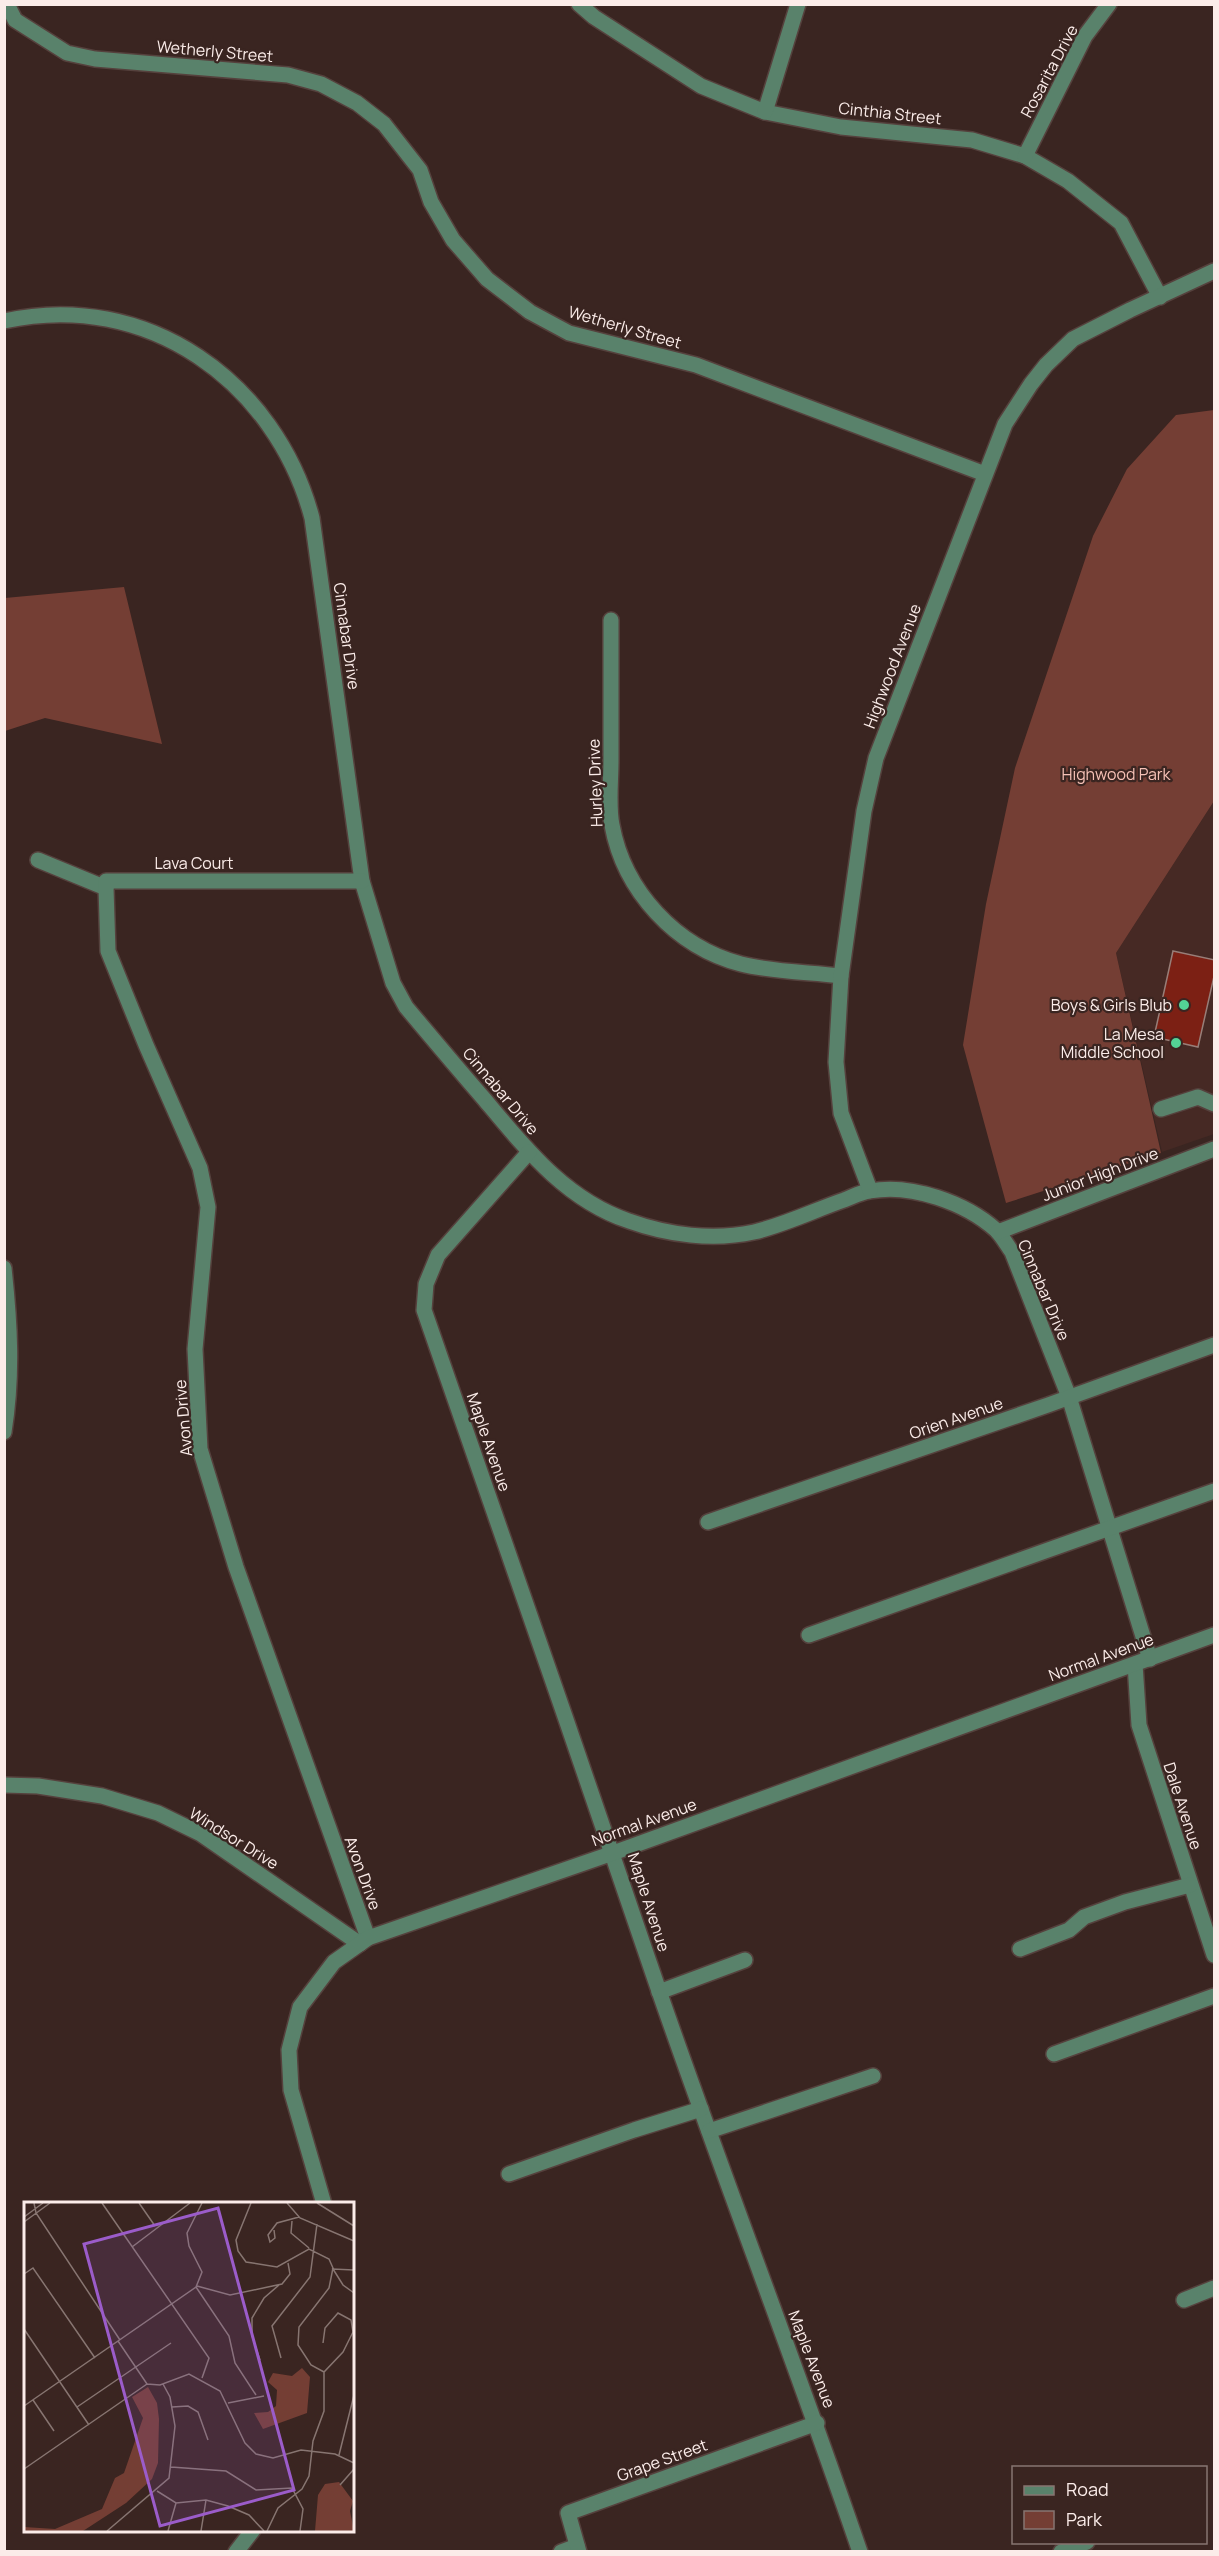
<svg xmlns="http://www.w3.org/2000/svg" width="1219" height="2556" font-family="Manrope,sans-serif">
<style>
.built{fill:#462924}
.green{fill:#743e34}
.building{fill:#7c2014;stroke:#987e78;stroke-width:1.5}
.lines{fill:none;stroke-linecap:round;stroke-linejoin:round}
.minor-casing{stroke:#55413d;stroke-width:18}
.minor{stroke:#59826b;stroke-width:15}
.poi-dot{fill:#53d396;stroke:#3a2521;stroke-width:2}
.labels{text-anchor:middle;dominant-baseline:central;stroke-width:4.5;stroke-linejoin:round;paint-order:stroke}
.street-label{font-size:16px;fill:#fbece9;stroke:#3a2521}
.park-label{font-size:16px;fill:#f6c1b6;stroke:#3a2521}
.poi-label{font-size:16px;fill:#fbece9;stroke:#3a2521;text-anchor:end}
.inset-road{fill:none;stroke:#877571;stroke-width:1.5}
.view{fill:#9b5cca;fill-opacity:0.15;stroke:#9b5cca;stroke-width:3}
.inset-edge{fill:none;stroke:#fbece9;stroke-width:3}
</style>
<rect width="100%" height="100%" fill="#3a2521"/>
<path class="built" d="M 1214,801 L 1214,1134 L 1162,1152 L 1116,953 Z"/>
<g class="green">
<path d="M 1214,410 L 1214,801 L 1116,953 L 1161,1153 L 1006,1203 L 963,1045 L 986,904 L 1015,768 L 1093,536 L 1127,469 L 1176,415 Z"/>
<path d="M 124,587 L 162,744 L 45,718 L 5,731 L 5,598 Z"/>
</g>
<path class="building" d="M 1173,951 L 1215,960 L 1215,972 L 1198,1047 L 1154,1037 Z"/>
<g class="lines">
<defs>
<g id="minor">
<path d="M 7,4 L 15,20 L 67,53 L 95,59 L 288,75 L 321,84 L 357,103 L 384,124 L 420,170 L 431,202 L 453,240 L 487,279 L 530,312 L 569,333 L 696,365 L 985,474"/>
<path d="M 579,4 L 594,17 L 701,86 L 765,112 L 841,127 L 972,140 L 1025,156 L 1068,181 L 1121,223 L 1160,297"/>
<path d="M 765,112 L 798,4"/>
<path d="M 1025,156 L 1085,36 L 1109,4"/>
<path d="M 4,321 C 147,289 276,382 312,518 L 362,881 L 393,983 L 406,1007 C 432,1038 458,1069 485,1100 C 526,1149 566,1200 629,1221 C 668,1235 713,1241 754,1232 C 784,1225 815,1210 844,1200 C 852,1197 861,1192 870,1191 C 911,1183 966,1203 996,1230 C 1002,1236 1007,1245 1012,1252 L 1069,1397 L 1150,1659"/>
<path d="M 611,620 C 611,667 611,714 611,761 C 611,782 608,805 612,825 C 624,891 676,947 741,964 C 773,972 808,972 841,976"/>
<path d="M 38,860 L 106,888"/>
<path d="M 362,881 L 106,881 L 106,888 L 108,951 L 146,1045 L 200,1168 L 208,1207 L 195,1349 L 200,1449 L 236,1567 L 368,1938"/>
<path d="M 1161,1109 L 1198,1097 L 1214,1104"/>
<path d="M 529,1152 L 438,1255 L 426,1284 L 424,1310 C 504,1536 581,1764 659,1991 C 724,2179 796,2364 860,2552"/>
<path d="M 870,1190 L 841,1113 L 836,1062 L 841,976 L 864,811 L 876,758 L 1005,424 L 1031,384 L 1046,365 L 1073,339 L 1130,310 L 1214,271"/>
<path d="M 998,1232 L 1214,1149"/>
<path d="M 4,1268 C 10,1323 13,1376 4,1432"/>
<path d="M 708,1522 L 1048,1405 L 1214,1345"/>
<path d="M 809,1635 L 1214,1491"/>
<path d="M 1135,1664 L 1139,1725 L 1214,1955"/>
<path d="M 4,1785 L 38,1786 L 102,1796 L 158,1813 L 201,1834 L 360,1944"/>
<path d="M 1020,1949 L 1069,1930 L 1084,1917 L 1125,1902 L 1190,1885"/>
<path d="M 659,1992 L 745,1960"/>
<path d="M 1054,2054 L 1214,1996"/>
<path d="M 709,2131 L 873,2076"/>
<path d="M 509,2174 L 634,2130 L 701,2109"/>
<path d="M 324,2204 L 291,2090 L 289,2050 L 300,2007 L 334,1962 L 368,1938 L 613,1853 L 1214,1635"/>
<path d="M 1184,2300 L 1214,2288"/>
<path d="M 236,2552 L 253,2530"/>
<path d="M 561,2552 L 577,2546"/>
<path d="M 579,2552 L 568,2513 L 817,2423"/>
<path d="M 1061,2552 L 1087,2542"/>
</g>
</defs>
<use href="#minor" class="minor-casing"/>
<use href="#minor" class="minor"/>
</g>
<g class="poi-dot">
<circle cx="1184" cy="1005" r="6"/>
<circle cx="1176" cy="1043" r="6"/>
</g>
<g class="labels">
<g class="street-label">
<text transform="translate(215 51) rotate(5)">Wetherly Street</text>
<text transform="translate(1049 71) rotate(-62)">Rosarita Drive</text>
<text transform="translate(890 113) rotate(6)">Cinthia Street</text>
<text transform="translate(625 327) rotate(16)">Wetherly Street</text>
<text transform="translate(347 636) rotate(82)">Cinnabar Drive</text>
<text transform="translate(892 666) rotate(-69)">Highwood Avenue</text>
<text transform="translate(595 783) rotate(-92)">Hurley Drive</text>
<text x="194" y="863">Lava Court</text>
<text transform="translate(501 1091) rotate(50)">Cinnabar Drive</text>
<text transform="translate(1100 1174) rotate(-21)">Junior High Drive</text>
<text transform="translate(1044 1290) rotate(67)">Cinnabar Drive</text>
<text transform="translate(183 1418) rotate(-95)">Avon Drive</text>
<text transform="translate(956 1418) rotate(-19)">Orien Avenue</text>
<text transform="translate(489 1442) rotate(71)">Maple Avenue</text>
<text transform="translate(1101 1657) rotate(-20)">Normal Avenue</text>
<text transform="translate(1183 1806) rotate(72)">Dale Avenue</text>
<text transform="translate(644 1822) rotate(-20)">Normal Avenue</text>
<text transform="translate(234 1838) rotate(32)">Windsor Drive</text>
<text transform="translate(363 1873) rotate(70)">Avon Drive</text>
<text transform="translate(649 1902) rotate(72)">Maple Avenue</text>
<text transform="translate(812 2359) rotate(69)">Maple Avenue</text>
<text transform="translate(662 2460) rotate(-20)">Grape Street</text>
</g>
<g class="park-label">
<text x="1116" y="774">Highwood Park</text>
</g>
<g class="poi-label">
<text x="1172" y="1005">Boys &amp; Girls Blub</text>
<text x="1164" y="1034">La Mesa<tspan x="1164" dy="18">Middle School</tspan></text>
</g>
</g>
<g transform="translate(24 2202)">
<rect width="330" height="330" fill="#3a2521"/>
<path d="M 278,166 L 286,175 L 283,211 L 239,227 L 230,211 L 244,210 L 252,204 L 253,188 L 244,180 L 249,171 L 268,174 ZM 124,185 L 133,201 L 135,217 L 134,261 L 128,277 L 102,301 L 59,329 L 0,329 L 0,325 L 31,327 L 78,307 L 91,276 L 100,271 L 119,216 L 108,195 ZM 315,280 L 329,299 L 326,309 L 330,329 L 291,329 L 294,293 L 301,282 Z" fill="#743e34"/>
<path class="inset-road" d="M 10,1 L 12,11 L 96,138M 78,1 L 185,156 L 178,176M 115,1 L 131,24M 227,1 L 212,38 L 214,49 L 222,60 L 253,65 L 285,47 L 305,57 L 309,66 L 305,86 L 275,125 L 274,143 L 287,163 L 300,170 L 319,150 L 329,130 L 327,118 L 314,111 L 301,126 L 299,141M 263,1 L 276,16 L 330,39M 293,1 L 330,24M 0,15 L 19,1M 268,19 L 267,31 L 285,46M 0,20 L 26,1M 250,28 L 251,36 L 246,40 L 244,33 L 253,21 L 275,15M 108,45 L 166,1M 330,68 L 309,67 L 319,83 L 330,91M 0,72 L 9,66 L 71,156M 173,84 L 206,93 L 258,82 L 266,72 L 264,61M 172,85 L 205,134 L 211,161 L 232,193M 0,127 L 65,223M 94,139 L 123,182 L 136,183 L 165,172 L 196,189 L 221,241 L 232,252 L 249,256 L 277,248 L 311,252 L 330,261M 257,156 L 248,124 L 286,75 L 293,22M 236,158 L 228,134 L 228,116 L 240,96 L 255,83M 9,198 L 30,229M 204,201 L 240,194M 0,204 L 172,85 L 178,70 L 165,44 L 163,31 L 178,1M 53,205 L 147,141M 148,205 L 164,204 L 174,210 L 184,238M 315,253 L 330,193M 147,265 L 202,269 L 232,288 L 268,286 L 279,307 L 276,329M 0,267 L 123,182M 316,283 L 330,267M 133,289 L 152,301 L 182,298 L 204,304 L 225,313 L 240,329M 83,329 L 145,276 L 151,224 L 146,195 L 139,182M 144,329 L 152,301M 177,329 L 182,298M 243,329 L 254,306 L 278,287 L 285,274 L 289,239 L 300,209 L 300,170"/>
<path class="view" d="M 194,6 L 270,288 L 136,324 L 60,42 Z"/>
<rect width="330" height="330" class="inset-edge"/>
</g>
<rect width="1219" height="2556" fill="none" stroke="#fbece9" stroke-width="12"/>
<rect x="1012" y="2466" width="195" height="78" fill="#3a2521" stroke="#877571" stroke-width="1.5"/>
<rect x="1024" y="2486" width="30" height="9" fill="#59826b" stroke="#877571" stroke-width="1.5"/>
<text x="1066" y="2496" font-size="18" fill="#fbece9">Road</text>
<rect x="1024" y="2511" width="30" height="18" fill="#743e34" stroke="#877571" stroke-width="1.5"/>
<text x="1066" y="2526" font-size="18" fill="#fbece9">Park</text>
</svg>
